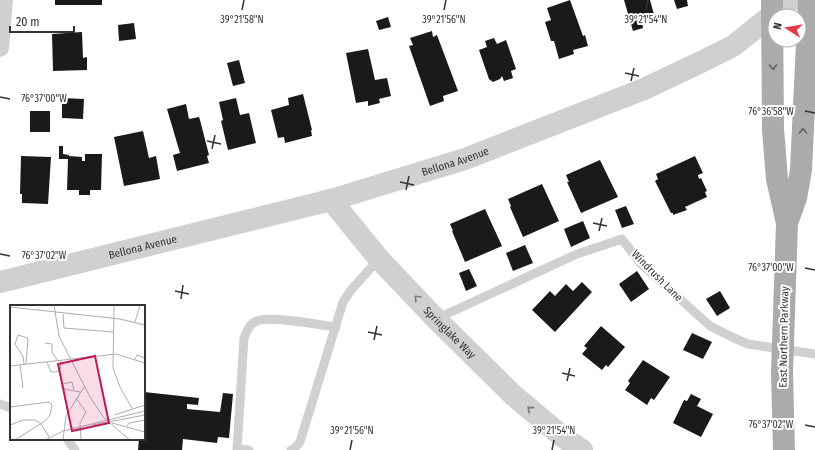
<svg xmlns="http://www.w3.org/2000/svg" width="815" height="450" font-family="'Fira Sans Condensed',sans-serif">
<style>
.building{fill:#1a1a1a}
.lines{fill:none;stroke-linecap:round;stroke-linejoin:round}
.service{stroke:#d0d0d0;stroke-width:9}
.minor{stroke:#d0d0d0;stroke-width:18}
.tertiary{stroke:#d0d0d0;stroke-width:22}
.primary{stroke:#ababab;stroke-width:22}
.oneway{stroke:#636363}
.oneway2{stroke:#7a7a7a}
.ticks{fill:none;stroke:#333;stroke-width:1.5}
.labels{text-anchor:middle;dominant-baseline:central;stroke-width:4;stroke-linejoin:round;paint-order:stroke}
.street-label{font-size:11px;fill:#333;stroke:#fff}
.inset-road{fill:none;stroke:#adadad;stroke-width:1}
.view{fill:#c2185b;fill-opacity:0.15;stroke:#c2185b;stroke-width:2}
.inset-edge{fill:none;stroke:#333;stroke-width:2}
.ticks-label{font-size:10px;text-anchor:middle;fill:#333;stroke:#fff;stroke-width:4;stroke-linejoin:round;paint-order:stroke}
</style>
<rect width="100%" height="100%" fill="#fff"/>
<g class="building">
<rect x="55" y="0" width="47" height="5"/>
<path d="M 570,0 L 583,36 L 585,35 L 588,46 L 573,50 L 574,54 L 559,59 L 554,41 L 551,41 L 545,22 L 551,20 L 547,8 Z"/>
<path d="M 624,0 L 650,0 L 655,18 L 642,21 L 643,28 L 633,31 Z"/>
<path d="M 674,0 L 687,0 L 688,6 L 677,9 Z"/>
<path d="M 388,17 L 391,27 L 379,30 L 376,21 Z"/>
<path d="M 134,23 L 136,39 L 119,41 L 118,25 Z"/>
<path d="M 432,31 L 433,37 L 437,35 L 458,91 L 443,96 L 444,101 L 430,106 L 409,46 L 413,45 L 410,38 Z"/>
<path d="M 82,32 L 83,58 L 87,57 L 87,70 L 53,71 L 52,34 Z"/>
<path d="M 494,38 L 497,44 L 506,40 L 516,69 L 511,71 L 513,78 L 504,81 L 502,76 L 500,79 L 493,82 L 489,79 L 479,50 L 487,47 L 485,41 Z"/>
<path d="M 368,49 L 375,80 L 387,78 L 391,96 L 379,99 L 380,103 L 368,106 L 368,101 L 356,103 L 346,53 Z"/>
<path d="M 239,60 L 245,83 L 233,86 L 227,63 Z"/>
<path d="M 303,94 L 312,130 L 311,130 L 312,136 L 285,143 L 284,137 L 278,138 L 271,110 L 289,105 L 288,98 Z"/>
<path d="M 62,98 L 84,99 L 83,119 L 62,118 Z"/>
<path d="M 236,98 L 240,115 L 249,113 L 256,143 L 228,150 L 221,121 L 223,120 L 219,102 Z"/>
<path d="M 186,104 L 189,119 L 199,117 L 200,120 L 209,155 L 207,156 L 209,163 L 177,171 L 173,155 L 180,153 L 167,109 Z"/>
<rect x="30" y="111" width="20" height="21"/>
<path d="M 143,131 L 149,158 L 156,156 L 160,179 L 124,186 L 114,137 Z"/>
<path d="M 59,146 L 63,146 L 63,154 L 69,155 L 69,156 L 82,157 L 82,161 L 85,161 L 85,154 L 102,154 L 101,190 L 90,190 L 90,195 L 79,195 L 79,190 L 67,190 L 68,159 L 59,159 Z"/>
<path d="M 21,156 L 51,157 L 48,204 L 22,203 L 22,194 L 20,194 Z"/>
<path d="M 695,156 L 703,173 L 698,175 L 699,179 L 701,178 L 707,191 L 705,192 L 707,197 L 685,207 L 687,210 L 673,215 L 673,213 L 671,213 L 655,181 L 658,179 L 656,174 Z"/>
<path d="M 600,160 L 618,197 L 581,213 L 567,182 L 569,182 L 566,175 Z"/>
<path d="M 542,184 L 559,221 L 523,237 L 510,207 L 511,206 L 508,199 Z"/>
<path d="M 626,206 L 634,224 L 622,228 L 615,210 Z"/>
<path d="M 485,209 L 502,246 L 465,262 L 452,231 L 453,231 L 450,224 Z"/>
<path d="M 583,221 L 590,238 L 571,247 L 564,229 Z"/>
<path d="M 525,245 L 533,263 L 513,271 L 506,253 Z"/>
<path d="M 469,269 L 477,286 L 466,291 L 459,273 Z"/>
<path d="M 637,271 L 649,289 L 631,302 L 619,284 Z"/>
<path d="M 582,282 L 592,292 L 555,332 L 532,310 L 550,291 L 555,296 L 566,284 L 573,291 Z"/>
<path d="M 720,291 L 730,308 L 717,316 L 706,299 Z"/>
<path d="M 601,326 L 625,347 L 608,367 L 606,365 L 602,370 L 582,354 L 587,348 L 584,346 Z"/>
<path d="M 692,333 L 712,342 L 703,359 L 683,350 Z"/>
<path d="M 643,360 L 670,377 L 654,400 L 651,398 L 647,405 L 625,390 L 630,383 L 628,381 Z"/>
<path d="M 144,392 L 199,398 L 198,405 L 187,404 L 187,409 L 220,412 L 223,393 L 233,394 L 229,438 L 218,437 L 217,443 L 183,439 L 182,450 L 138,450 L 139,439 L 144,439 Z"/>
<path d="M 691,394 L 701,399 L 697,406 L 713,414 L 701,437 L 673,423 L 684,400 L 687,401 Z"/>
</g>
<g class="lines">
<g class="service">
<path d="M 436,319 L 577,254 L 622,239 L 641,264 L 710,326 L 734,338 L 748,344 L 815,354"/>
<path d="M 0,404 L 11,408"/>
<path d="M 67,439 L 75,450"/>
<path d="M 249,450 L 237,449 L 244,338 C 247,331 249,324 257,321 C 269,315 320,325 336,327"/>
<path d="M 291,450 L 295,448 L 300,442 L 343,302 L 351,290 L 379,259"/>
</g>
<path class="minor" d="M 0,48 L 4,0"/>
<g class="tertiary">
<path id="s1" d="M 331,200 L 379,259 L 436,319 L 513,395 L 563,437 L 582,450"/>
<path id="s2" d="M 0,282 L 331,200 L 465,159 L 644,89 L 701,62 L 733,46 L 791,0"/>
</g>
<g class="primary">
<path d="M 772,0 L 773,129 L 777,179 L 787,223 L 782,373 L 784,450"/>
<path d="M 787,223 L 796,198 L 801,170 L 809,0"/>
</g>
</g>
<defs><path id="oneway-chevron" d="M-2-3.5L2.5 0L-2 3.5" fill="none" stroke-width="1.6" stroke-linecap="round" stroke-linejoin="round"/></defs>
<g class="oneway">
<use href="#oneway-chevron" transform="translate(773 67) rotate(90)"/>
<use href="#oneway-chevron" transform="translate(803 131) rotate(-88)"/>
</g>
<g class="oneway2">
<use href="#oneway-chevron" transform="translate(417 298) rotate(-134)"/>
<use href="#oneway-chevron" transform="translate(530 409) rotate(-140)"/>
</g>
<path class="ticks" d="M 242,10 L 244,0M 444,10 L 446,0M 646,10 L 648,0M 625,73 L 639,76M 631,81 L 634,68M 0,97 L 10,99M 805,111 L 815,113M 207,141 L 221,144M 212,149 L 215,135M 400,182 L 414,185M 406,190 L 409,176M 593,223 L 607,226M 599,231 L 602,218M 0,254 L 10,256M 805,268 L 815,270M 175,291 L 189,294M 181,299 L 183,285M 368,332 L 382,335M 374,340 L 377,326M 562,373 L 575,376M 567,381 L 570,368M 805,425 L 815,427M 350,450 L 352,440M 552,450 L 554,440"/>
<g class="labels">
<g class="street-label">
<text stroke="none"><textPath href="#s2" startOffset="471">Bellona Avenue</textPath></text>
<text stroke="none"><textPath href="#s2" startOffset="147">Bellona Avenue</textPath></text>
<text transform="translate(657 276) rotate(45)">Windrush Lane</text>
<text stroke="none"><textPath href="#s1" startOffset="178">Springlake Way</textPath></text>
<text transform="translate(784 337) rotate(-89)">East Northern Parkway</text>
</g>
</g>
<g transform="translate(10 305)">
<rect width="135" height="135" fill="#fff"/>
<path class="inset-road" d="M 44,0 L 49,31 L 80,92 L 94,113 L 120,135M 104,0 L 103,63 L 110,82 L 122,103M 0,2 L 110,14 L 135,20M 53,9 L 54,23 L 103,27M 125,17 L 130,0M 35,38 L 42,39 L 42,47 L 48,56M 125,54 L 127,50 L 135,53M 37,57 L 41,67 L 46,67 L 50,65 L 51,56M 14,59 L 13,51 L 5,39 L 8,30 L 18,33 L 16,59M 10,60 L 13,83M 0,61 L 106,49 L 135,58M 64,85 L 62,77 L 52,79 L 54,84 L 70,87M 66,93 L 76,107 L 70,118 L 71,135M 0,102 L 39,97 L 42,100 L 40,110 L 35,116 L 5,135M 104,110 L 135,100M 102,118 L 135,127M 0,120 L 13,115 L 25,115 L 31,119 L 39,132M 82,120 L 135,110M 117,121 L 119,118 L 135,115M 35,135 L 53,126 L 135,106M 53,135 L 56,111 L 74,82"/>
<path class="view" d="M 85,51 L 99,118 L 62,126 L 48,59 Z"/>
<rect width="135" height="135" class="inset-edge"/>
</g>
<g class="ticks-label">
<text x="242" y="23">39°21'58"N</text>
<text x="444" y="23">39°21'56"N</text>
<text x="646" y="23">39°21'54"N</text>
<text x="44" y="102">76°37'00"W</text>
<text x="771" y="115">76°36'58"W</text>
<text x="44" y="259">76°37'02"W</text>
<text x="771" y="271">76°37'00"W</text>
<text x="771" y="428">76°37'02"W</text>
<text x="352" y="434">39°21'56"N</text>
<text x="554" y="434">39°21'54"N</text>
</g>
<g transform="translate(787 28) rotate(282)"><circle r="19" fill="#ffffff" stroke="#adadad"/>
<path d="M0-3L7 15L0 10L-7 15Z" fill="#e63946"/>
<text y="-6" font-size="11" font-weight="bold" text-anchor="middle" fill="#333333">N</text>
</g>
<path d="M10 26v6h64v-6" fill="none" stroke="#333333" stroke-width="2"/>
<text x="16" y="26" font-size="12" fill="#333333" stroke="#ffffff" stroke-width="3" paint-order="stroke">20 m</text>
</svg>
